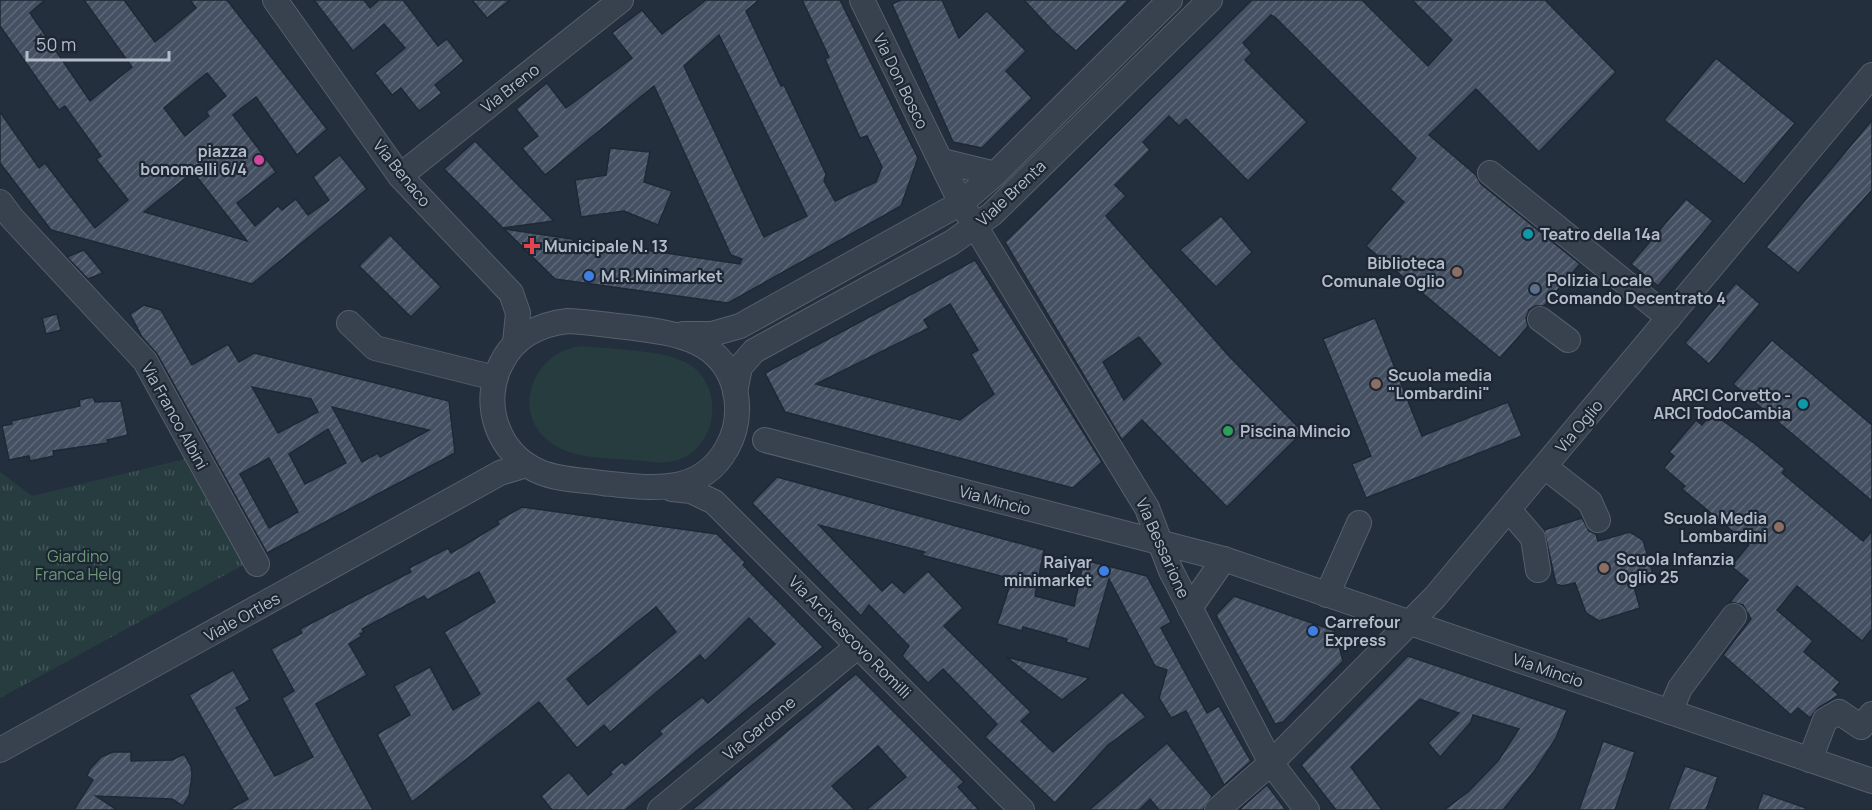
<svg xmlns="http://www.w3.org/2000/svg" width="1872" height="810" font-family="Manrope,sans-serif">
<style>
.grass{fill:#263c3f}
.park{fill:url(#park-tufts)}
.building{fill:url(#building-hatch);stroke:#1f2835;stroke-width:1.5;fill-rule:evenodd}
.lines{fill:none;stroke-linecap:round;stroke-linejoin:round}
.minor-casing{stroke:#565f6c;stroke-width:26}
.minor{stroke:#38414e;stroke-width:24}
.hotel-dot{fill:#d1479c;stroke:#1d2633;stroke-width:2}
.culture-dot{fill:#0f9aa8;stroke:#1d2633;stroke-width:2}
.health-dot{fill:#e0444e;stroke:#1d2633;stroke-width:2}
.education-dot{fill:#8d6e63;stroke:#1d2633;stroke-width:2}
.shop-dot{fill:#3f7fe0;stroke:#1d2633;stroke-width:2}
.service-dot{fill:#5c6f8a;stroke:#1d2633;stroke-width:2}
.leisure-dot{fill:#2e9e5b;stroke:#1d2633;stroke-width:2}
.labels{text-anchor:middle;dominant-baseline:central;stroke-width:4.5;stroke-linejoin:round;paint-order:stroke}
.street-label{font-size:16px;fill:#b4bcc9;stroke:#1d2633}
.poi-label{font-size:16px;font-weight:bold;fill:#b4bcc9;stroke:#1d2633;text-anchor:start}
.park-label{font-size:16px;fill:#6b9a76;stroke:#1d2633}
</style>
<defs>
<pattern id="park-tufts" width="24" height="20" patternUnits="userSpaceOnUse" patternTransform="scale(1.5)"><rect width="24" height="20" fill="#263c3f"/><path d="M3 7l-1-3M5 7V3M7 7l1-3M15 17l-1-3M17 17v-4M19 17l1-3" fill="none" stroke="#435659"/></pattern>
<pattern id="building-hatch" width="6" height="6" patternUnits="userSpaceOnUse" patternTransform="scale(1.5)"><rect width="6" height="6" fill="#455162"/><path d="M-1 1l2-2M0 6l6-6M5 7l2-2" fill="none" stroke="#5d6877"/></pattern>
</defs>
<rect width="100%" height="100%" fill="#242f3e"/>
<path class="grass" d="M 582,346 C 609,349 662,350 685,362 C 723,381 721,440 683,458 C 669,464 657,463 643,461 C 615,458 577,460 554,445 C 508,415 532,351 582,346 Z"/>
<path class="park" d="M 189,458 L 247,563 L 0,698 L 0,472 L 32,496 Z"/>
<g class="building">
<path d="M 0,0 L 45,0 L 30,13 L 90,101 L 132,67 L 84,0 L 124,0 L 155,42 L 196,8 L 190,0 L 227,0 L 327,129 L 297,155 L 256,97 L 233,115 L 276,172 L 237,203 L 255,226 L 278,206 L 282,210 L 296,199 L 308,215 L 329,200 L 313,177 L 340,155 L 367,189 L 252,284 L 51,230 L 0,163 L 0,112 L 39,168 L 45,163 L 95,228 L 128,200 L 96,159 L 101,156 L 65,106 L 59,110 L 0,26 ZM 207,73 L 226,96 L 206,112 L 209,116 L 185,136 L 164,108 ZM 193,172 L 247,241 L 144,212 Z"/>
<path d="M 314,0 L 364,0 L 370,8 L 379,0 L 403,0 L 438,46 L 447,39 L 464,61 L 435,85 L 442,93 L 419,111 L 401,88 L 392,95 L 375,73 L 405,48 L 384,24 L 353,51 Z"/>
<path d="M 472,0 L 510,0 L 487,18 Z"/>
<path d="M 706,0 L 759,0 L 746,11 L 781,86 L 784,85 L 826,174 L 824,181 L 835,201 L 876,182 L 882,167 L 867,136 L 860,138 L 825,59 L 829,57 L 802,0 L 840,0 L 918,158 L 901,206 L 728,303 L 555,279 L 504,229 L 572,239 L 587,254 L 585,241 L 740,264 L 742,259 L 731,255 L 654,86 L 545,175 L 522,148 L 538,136 L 516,109 L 547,83 L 566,108 L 632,58 L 612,33 L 642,10 L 662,34 ZM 719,35 L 807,216 L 764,237 L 684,66 Z"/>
<path d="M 901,0 L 942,0 L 959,38 L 987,11 L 1026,51 L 1006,71 L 1032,98 L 982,148 L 953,142 L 892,4 Z"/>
<path d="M 1024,0 L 1129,0 L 1076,51 L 1052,30 Z"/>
<path d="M 1252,0 L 1362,0 L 1428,66 L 1452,40 L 1412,0 L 1545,0 L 1616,72 L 1539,152 L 1476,89 L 1429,135 L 1476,175 L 1481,184 L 1580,264 L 1544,306 L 1535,306 L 1529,310 L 1526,318 L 1528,326 L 1500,358 L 1366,246 L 1404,202 L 1390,189 L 1416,158 L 1276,18 L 1271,15 L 1243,43 L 1252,53 L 1245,60 L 1307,122 L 1248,181 L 1186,119 L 1179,126 L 1169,116 L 1143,142 L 1150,150 L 1115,185 L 1126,196 L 1106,216 L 1228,355 L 1303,432 L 1227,507 L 1142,420 L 1122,440 L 1005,242 ZM 1139,337 L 1161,364 L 1124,400 L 1103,362 Z"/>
<path d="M 1716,58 L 1795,123 L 1744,184 L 1664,120 Z"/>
<path d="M 1872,120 L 1872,190 L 1798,273 L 1766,247 Z"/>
<path d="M 475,141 L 522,189 L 554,221 L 503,228 L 444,169 Z"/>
<path d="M 610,148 L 650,152 L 644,182 L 672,191 L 658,225 L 624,211 L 581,217 L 575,180 L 606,175 Z"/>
<path d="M 1686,199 L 1713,221 L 1658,286 L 1631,264 Z"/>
<path d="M 1221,216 L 1252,252 L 1216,287 L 1180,250 Z"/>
<path d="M 390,235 L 441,287 L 411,317 L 359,266 Z"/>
<path d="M 84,250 L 103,273 L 88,279 L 67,257 Z"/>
<path d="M 975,260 L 1102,462 L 1073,488 L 785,412 L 765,373 ZM 950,304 L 978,350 L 971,354 L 994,394 L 960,420 L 816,384 L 929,328 L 924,320 Z"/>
<path d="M 1736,283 L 1760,304 L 1709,364 L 1685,343 Z"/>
<path d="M 144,305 L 161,310 L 192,365 L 228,344 L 239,362 L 254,353 L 449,401 L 455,453 L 267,553 L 157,354 L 142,337 L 130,314 ZM 252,387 L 311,399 L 318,412 L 278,433 ZM 332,407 L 394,422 L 429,430 L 380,457 L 378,453 L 362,462 ZM 328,429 L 346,463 L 305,484 L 289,454 ZM 269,458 L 298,512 L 269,528 L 240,474 Z"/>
<path d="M 57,314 L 61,330 L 46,334 L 42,318 Z"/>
<path d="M 1375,318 L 1422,436 L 1508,402 L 1522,436 L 1366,498 L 1352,464 L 1371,456 L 1323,339 Z"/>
<path d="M 1772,340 L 1872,425 L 1872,501 L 1733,384 Z"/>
<path d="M 93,397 L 95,402 L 121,401 L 128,435 L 107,440 L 108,443 L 53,451 L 54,456 L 30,461 L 29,456 L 9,460 L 2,426 L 12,424 L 11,421 L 80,406 L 79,400 Z"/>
<path d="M 1712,413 L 1754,443 L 1785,469 L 1782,473 L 1863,541 L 1872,531 L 1872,629 L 1862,641 L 1797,586 L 1777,610 L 1813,641 L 1804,652 L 1840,682 L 1833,690 L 1839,695 L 1818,708 L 1810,718 L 1798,708 L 1791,715 L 1723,655 L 1751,619 L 1743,605 L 1730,602 L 1748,580 L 1731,566 L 1749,545 L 1682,489 L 1685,486 L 1664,468 L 1674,456 L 1669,452 L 1696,420 L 1702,425 Z"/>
<path d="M 777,477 L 1044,550 L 1035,596 L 1074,606 L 1084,560 L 1147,576 L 1171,622 L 1161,628 L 1207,713 L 1219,706 L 1251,761 L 1224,785 L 1186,711 L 1171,718 L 1159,698 L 1167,670 L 1155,666 L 1109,579 L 1089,649 L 1066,642 L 1067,639 L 1023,627 L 1022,631 L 997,624 L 1012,579 L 921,555 L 925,552 L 819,525 L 882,591 L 892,582 L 904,593 L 928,571 L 963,608 L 944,626 L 1031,712 L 1021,721 L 1053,752 L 1122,692 L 1146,717 L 1108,745 L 1055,803 L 985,737 L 997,724 L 943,669 L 928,683 L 902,656 L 909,646 L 869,605 L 861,616 L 752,503 Z"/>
<path d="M 522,507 L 717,534 L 745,562 L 743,565 L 823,647 L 625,810 L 552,810 L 541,796 L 569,772 L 588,795 L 612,774 L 610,772 L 622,762 L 625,765 L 634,758 L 662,734 L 659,731 L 702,697 L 708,703 L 775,644 L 749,618 L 705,661 L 700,655 L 610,732 L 604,725 L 577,748 L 539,702 L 412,802 L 377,734 L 410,715 L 394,686 L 430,667 L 453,710 L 480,694 L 444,632 L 495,602 L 479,572 L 427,600 L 424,596 L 362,629 L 364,632 L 360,634 L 362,636 L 349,644 L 367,675 L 316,704 L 373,810 L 229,810 L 248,799 L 189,695 L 233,670 L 250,700 L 236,708 L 275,776 L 313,757 L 282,698 L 294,691 L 271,649 L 302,633 L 300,629 L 411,572 L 409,568 L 448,548 L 451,553 L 466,544 L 499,524 L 497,521 ZM 656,607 L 676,632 L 588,705 L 567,679 Z"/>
<path d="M 1582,518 L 1589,531 L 1596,534 L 1598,541 L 1630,532 L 1643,540 L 1655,581 L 1634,587 L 1640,608 L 1599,621 L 1586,613 L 1575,583 L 1562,586 L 1556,584 L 1544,530 Z"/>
<path d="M 1234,596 L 1335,631 L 1343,661 L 1283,722 L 1275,724 L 1216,615 Z"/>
<path d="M 1408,656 L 1567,710 L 1556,738 L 1535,770 L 1503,810 L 1444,810 L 1468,792 L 1498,761 L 1519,729 L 1473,715 L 1471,722 L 1440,757 L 1428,743 L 1459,713 L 1420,699 L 1351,767 L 1382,810 L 1336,810 L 1301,765 Z"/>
<path d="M 1006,657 L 1089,678 L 1062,700 Z"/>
<path d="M 856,674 L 964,782 L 958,787 L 979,810 L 866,810 L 906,777 L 878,746 L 832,786 L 855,810 L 692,810 Z"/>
<path d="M 1603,741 L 1635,752 L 1615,810 L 1579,810 Z"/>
<path d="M 1167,743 L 1212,796 L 1203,810 L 1159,810 L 1150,799 L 1139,810 L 1089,810 Z"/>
<path d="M 113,752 L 131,752 L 131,761 L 172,760 L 184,754 L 191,766 L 192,776 L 189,796 L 183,806 L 172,799 L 96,796 L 117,810 L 74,810 L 93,780 L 87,776 L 90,769 L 101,757 Z"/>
<path d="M 1685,766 L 1718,777 L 1706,810 L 1668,810 Z"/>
<path d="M 1267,785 L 1286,810 L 1239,810 Z"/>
<path d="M 1763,793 L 1806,808 L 1805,810 L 1757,810 Z"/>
</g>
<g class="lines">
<defs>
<g id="minor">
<path d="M 275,0 L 400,176 L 511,293 L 518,313 L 515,343"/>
<path d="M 862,0 L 961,203 L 1147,508 L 1171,571 L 1271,763 L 1307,810"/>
<path d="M 942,161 L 995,174"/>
<path d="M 1490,173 L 1669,318"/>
<path d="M 400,176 L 621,0"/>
<path d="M 0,202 L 12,218 L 145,361 L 257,564"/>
<path d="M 1540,319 L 1568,340"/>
<path d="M 568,321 C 588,322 608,325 627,327 C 674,333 726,338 736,395 C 739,414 736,432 727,448 C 700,497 649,488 602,483 C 582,480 559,480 540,472 C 497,454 480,402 502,362 C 515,336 541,324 568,321 Z"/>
<path d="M 349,323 L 375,348 L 495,378"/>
<path d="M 683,334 L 712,334 L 740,326 L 961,203 L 995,174 L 1170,0"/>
<path d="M 735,392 L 740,367 L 754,351 L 951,243 L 992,214 L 1210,0"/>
<path d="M 765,440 L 1224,559 L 1872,781"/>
<path d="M 1545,467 L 1590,502 L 1598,520"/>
<path d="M 672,489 L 691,491 L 714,502 L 1022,810"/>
<path d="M 1509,510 L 1533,538 L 1538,570"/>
<path d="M 1327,595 L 1359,523"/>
<path d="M 1190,608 L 1224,559"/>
<path d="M 1670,712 L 1680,688 L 1734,616"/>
<path d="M 0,750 L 500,473 L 526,465"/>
<path d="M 1810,760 L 1825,720 L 1839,712 L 1861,727 L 1872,714"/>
<path d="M 660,810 L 858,646"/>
<path d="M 1217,810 L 1271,763 L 1435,597 L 1872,75"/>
</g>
</defs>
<use href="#minor" class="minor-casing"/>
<use href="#minor" class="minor"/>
</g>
<circle class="hotel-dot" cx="259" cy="160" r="6"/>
<g class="culture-dot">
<circle cx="1528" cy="234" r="6"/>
<circle cx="1803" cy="404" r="6"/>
</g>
<path class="health-dot" d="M529 237h6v6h6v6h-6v6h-6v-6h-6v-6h6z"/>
<g class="education-dot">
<circle cx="1457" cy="272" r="6"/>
<circle cx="1376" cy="384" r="6"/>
<circle cx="1779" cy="527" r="6"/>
<circle cx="1604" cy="568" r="6"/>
</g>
<g class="shop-dot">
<circle cx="589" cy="276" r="6"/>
<circle cx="1104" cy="571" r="6"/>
<circle cx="1313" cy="631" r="6"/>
</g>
<circle class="service-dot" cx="1535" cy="289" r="6"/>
<circle class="leisure-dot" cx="1228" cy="431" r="6"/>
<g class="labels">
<g class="street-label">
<text transform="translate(901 81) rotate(64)">Via Don Bosco</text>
<text transform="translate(510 88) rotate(-38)">Via Breno</text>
<text transform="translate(402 173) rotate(51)">Via Benaco</text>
<text transform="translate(1011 193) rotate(-43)">Viale Brenta</text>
<text transform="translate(175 416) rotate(61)">Via Franco Albini</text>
<text transform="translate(1579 426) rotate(-50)">Via Oglio</text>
<text transform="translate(995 500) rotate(15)">Via Mincio</text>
<text transform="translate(1163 548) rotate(66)">Via Bessarione</text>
<text transform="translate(242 617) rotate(-29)">Viale Ortles</text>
<text transform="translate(850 637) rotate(45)">Via Arcivescovo Romilli</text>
<text transform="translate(1548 670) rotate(19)">Via Mincio</text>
<text transform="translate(759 728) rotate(-40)">Via Gardone</text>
</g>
<g class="poi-label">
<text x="247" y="151" text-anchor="end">piazza<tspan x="247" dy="18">bonomelli 6/4</tspan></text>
<text x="1540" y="234">Teatro della 14a</text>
<text x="544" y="246">Municipale N. 13</text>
<text x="1445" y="263" text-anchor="end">Biblioteca<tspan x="1445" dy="18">Comunale Oglio</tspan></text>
<text x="601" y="276">M.R.Minimarket</text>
<text x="1547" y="280">Polizia Locale<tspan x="1547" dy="18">Comando Decentrato 4</tspan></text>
<text x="1388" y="375">Scuola media<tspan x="1388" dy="18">"Lombardini"</tspan></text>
<text x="1791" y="395" text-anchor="end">ARCI Corvetto -<tspan x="1791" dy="18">ARCI TodoCambia</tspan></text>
<text x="1240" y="431">Piscina Mincio</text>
<text x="1767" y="518" text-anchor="end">Scuola Media<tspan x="1767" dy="18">Lombardini</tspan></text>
<text x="1616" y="559">Scuola Infanzia<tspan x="1616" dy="18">Oglio 25</tspan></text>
<text x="1092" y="562" text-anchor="end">Raiyar<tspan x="1092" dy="18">minimarket</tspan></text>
<text x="1325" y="622">Carrefour<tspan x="1325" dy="18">Express</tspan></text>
</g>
<g class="park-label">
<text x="78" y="556">Giardino<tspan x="78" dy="18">Franca Helg</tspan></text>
</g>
</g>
<path d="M27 51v9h142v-9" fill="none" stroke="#b4bcc9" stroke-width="3"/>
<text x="36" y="51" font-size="18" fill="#b4bcc9" stroke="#1d2633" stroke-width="4.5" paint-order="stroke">50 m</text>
</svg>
